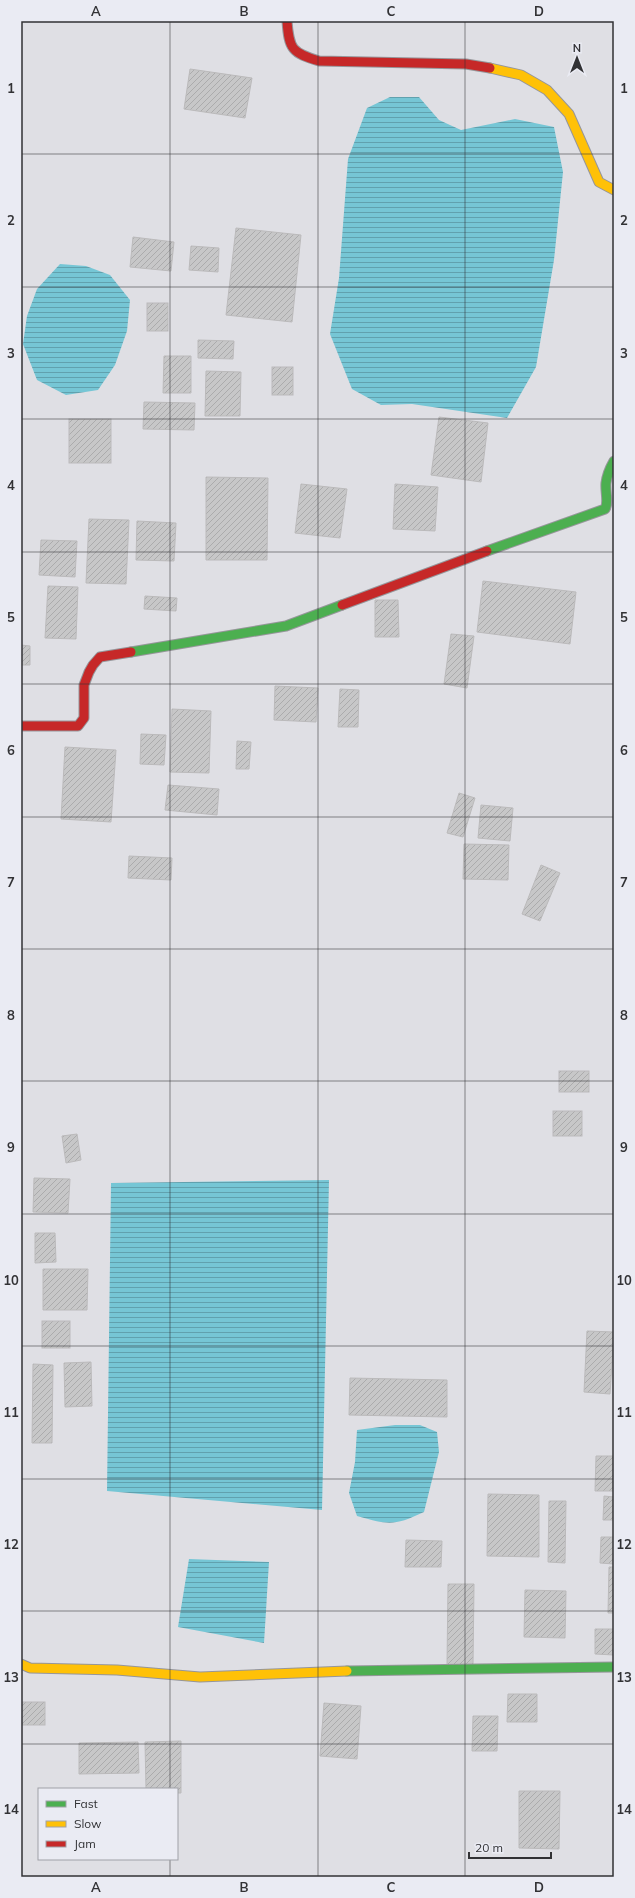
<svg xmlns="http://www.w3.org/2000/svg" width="635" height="1898" font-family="Mulish,sans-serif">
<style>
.water{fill:url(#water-rules)}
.building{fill:url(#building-hatch);stroke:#bbbabb}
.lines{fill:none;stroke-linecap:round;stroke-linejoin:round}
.fast-casing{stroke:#96969a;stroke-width:11}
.slow-casing{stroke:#96969a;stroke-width:11}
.jam-casing{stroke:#96969a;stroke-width:11}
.fast{stroke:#4caf50;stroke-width:9}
.slow{stroke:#ffc107;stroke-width:9}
.jam{stroke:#c62828;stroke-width:9}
.grid{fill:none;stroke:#323235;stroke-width:1;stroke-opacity:0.55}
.neatline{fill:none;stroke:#323235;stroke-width:1.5}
.grid-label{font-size:13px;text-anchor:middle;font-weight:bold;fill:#323235}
</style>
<defs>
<pattern id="water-rules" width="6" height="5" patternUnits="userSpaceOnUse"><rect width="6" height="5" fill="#76c6d5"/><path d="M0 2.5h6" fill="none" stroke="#61a1ae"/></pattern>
<pattern id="building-hatch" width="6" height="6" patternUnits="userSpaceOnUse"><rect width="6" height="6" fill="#c7c7c8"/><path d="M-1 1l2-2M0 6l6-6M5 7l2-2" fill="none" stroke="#ababac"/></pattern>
</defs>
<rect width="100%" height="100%" fill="#dfdfe4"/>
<g class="water">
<path d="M 390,97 L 419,97 L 439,120 L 461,130 L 515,119 L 554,127 L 563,172 L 554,260 L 536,367 L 507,418 L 412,404 L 381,405 L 352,389 L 330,334 L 339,278 L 348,159 L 367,108 Z"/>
<path d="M 60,264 L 86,266 L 110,275 L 130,300 L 127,331 L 115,365 L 98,390 L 66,395 L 37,380 L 23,344 L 27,316 L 37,289 Z"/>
<path d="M 329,1180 L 322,1510 L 107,1491 L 111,1183 Z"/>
<path d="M 395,1425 L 420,1425 L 437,1432 L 439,1452 L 424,1512 C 394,1526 389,1525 357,1516 L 349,1493 L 355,1462 L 357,1430 Z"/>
<path d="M 189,1559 L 269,1562 L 264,1643 L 178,1627 Z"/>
</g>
<g class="building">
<path d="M 190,69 L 252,78 L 245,118 L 184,109 Z"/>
<path d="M 236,228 L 301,235 L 292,322 L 226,315 Z"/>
<path d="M 133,237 L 174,242 L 171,271 L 130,267 Z"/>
<path d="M 191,246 L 219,248 L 218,272 L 189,270 Z"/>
<rect x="147" y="303" width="21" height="28"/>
<path d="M 198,340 L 234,341 L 233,359 L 198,358 Z"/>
<path d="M 164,356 L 191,356 L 191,393 L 163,393 Z"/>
<rect x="272" y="367" width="21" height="28"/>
<path d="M 206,371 L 241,372 L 240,416 L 205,416 Z"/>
<path d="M 144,402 L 195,403 L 194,430 L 143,429 Z"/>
<path d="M 439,417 L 488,423 L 481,482 L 431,475 Z"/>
<rect x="69" y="419" width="42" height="44"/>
<path d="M 206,477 L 268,478 L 267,560 L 206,560 Z"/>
<path d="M 301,484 L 347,489 L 340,538 L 295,533 Z"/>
<path d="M 395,484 L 438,487 L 435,531 L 393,529 Z"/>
<path d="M 89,519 L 129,520 L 126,584 L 86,583 Z"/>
<path d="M 137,521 L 176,523 L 174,561 L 136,560 Z"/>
<path d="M 41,540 L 77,541 L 75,577 L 39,575 Z"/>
<path d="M 483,581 L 576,592 L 570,644 L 477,632 Z"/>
<path d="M 48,586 L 78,587 L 76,639 L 45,638 Z"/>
<path d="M 145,596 L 177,598 L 176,611 L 144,609 Z"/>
<path d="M 375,600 L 398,600 L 399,637 L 375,637 Z"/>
<path d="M 451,634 L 474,636 L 467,688 L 444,684 Z"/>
<path d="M 21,645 L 30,646 L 30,665 L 21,665 Z"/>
<path d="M 275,686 L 318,688 L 316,722 L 274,720 Z"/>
<path d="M 340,689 L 359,690 L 358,727 L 338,727 Z"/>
<path d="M 172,709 L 211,711 L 209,773 L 170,772 Z"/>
<path d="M 141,734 L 166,735 L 164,765 L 140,764 Z"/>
<path d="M 237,741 L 251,742 L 249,769 L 236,769 Z"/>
<path d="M 65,747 L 116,750 L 111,822 L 61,819 Z"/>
<path d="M 168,785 L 219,789 L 217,815 L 165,810 Z"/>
<path d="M 459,793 L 475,798 L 463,837 L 447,833 Z"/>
<path d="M 481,805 L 513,808 L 510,841 L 478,838 Z"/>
<path d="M 464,844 L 509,845 L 508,880 L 463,879 Z"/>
<path d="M 129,856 L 172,858 L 171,880 L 128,878 Z"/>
<path d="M 541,865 L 560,873 L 540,921 L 522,914 Z"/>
<rect x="559" y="1071" width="30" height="21"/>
<rect x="553" y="1111" width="29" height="25"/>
<path d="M 77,1134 L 81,1160 L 66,1163 L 62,1136 Z"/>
<path d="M 34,1178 L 70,1179 L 68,1213 L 33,1212 Z"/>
<path d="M 35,1233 L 55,1233 L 56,1262 L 35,1263 Z"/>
<path d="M 43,1269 L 88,1269 L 87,1310 L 43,1310 Z"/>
<rect x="42" y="1321" width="28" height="27"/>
<path d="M 587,1331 L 614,1332 L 610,1394 L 584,1392 Z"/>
<path d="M 91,1362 L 92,1406 L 65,1407 L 64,1363 Z"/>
<path d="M 33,1364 L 53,1365 L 52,1443 L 32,1443 Z"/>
<path d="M 350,1378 L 447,1380 L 447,1417 L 349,1415 Z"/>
<path d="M 596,1456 L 614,1456 L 614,1491 L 595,1491 Z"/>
<path d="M 488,1494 L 539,1495 L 539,1557 L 487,1556 Z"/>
<path d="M 604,1496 L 614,1497 L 614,1520 L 603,1520 Z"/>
<path d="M 549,1501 L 566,1501 L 565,1563 L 548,1562 Z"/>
<path d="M 601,1537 L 614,1537 L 614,1564 L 600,1563 Z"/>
<path d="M 406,1540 L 442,1541 L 441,1567 L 405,1567 Z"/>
<path d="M 609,1567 L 614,1567 L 614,1613 L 608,1613 Z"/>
<path d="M 448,1584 L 474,1584 L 473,1665 L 447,1665 Z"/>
<path d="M 525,1590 L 566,1591 L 565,1638 L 524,1637 Z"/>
<path d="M 595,1629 L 614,1629 L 614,1655 L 595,1654 Z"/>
<path d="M 508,1694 L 537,1694 L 537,1722 L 507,1722 Z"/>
<rect x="21" y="1702" width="24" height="23"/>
<path d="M 324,1703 L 361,1706 L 357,1759 L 320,1756 Z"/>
<path d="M 473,1716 L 498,1716 L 497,1751 L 472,1751 Z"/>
<path d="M 181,1741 L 181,1793 L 177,1793 L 177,1789 L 146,1789 L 145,1742 Z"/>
<path d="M 138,1742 L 139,1773 L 79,1774 L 79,1743 Z"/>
<path d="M 519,1791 L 560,1791 L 559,1849 L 519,1848 Z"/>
</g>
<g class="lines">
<defs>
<g id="fast">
<path d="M 487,551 L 605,509 C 609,503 605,491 606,483 C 607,475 610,468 614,461"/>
<path d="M 131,652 L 286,626 L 342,605"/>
<path d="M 347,1671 L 614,1667"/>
</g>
<g id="slow">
<path d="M 490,68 L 521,75 L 547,90 L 569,114 L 599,182 L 614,190"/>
<path d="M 21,1664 L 30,1668 L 117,1670 L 200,1677 L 347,1671"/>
</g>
<g id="jam">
<path d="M 287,21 C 289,49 292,53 319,61 L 466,64 L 490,68"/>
<path d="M 342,605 L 487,551"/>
<path d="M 21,726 L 78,726 L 84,718 L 84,685 L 89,672 L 93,665 L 100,657 L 131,652"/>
</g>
</defs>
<use href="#fast" class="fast-casing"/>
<use href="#slow" class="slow-casing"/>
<use href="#jam" class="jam-casing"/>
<use href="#fast" class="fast"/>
<use href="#slow" class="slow"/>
<use href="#jam" class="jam"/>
</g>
<path class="grid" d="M 170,21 L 170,1789M 318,21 L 318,1877M 465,21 L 465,1877M 21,154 L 614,154M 21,287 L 614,287M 21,419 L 614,419M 21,552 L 614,552M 21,684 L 614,684M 21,817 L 614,817M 21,949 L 614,949M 21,1081 L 614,1081M 21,1214 L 614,1214M 21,1346 L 614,1346M 21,1479 L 614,1479M 21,1611 L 614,1611M 21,1744 L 614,1744M 170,1859 L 170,1877"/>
<rect width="635" height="1898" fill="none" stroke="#eaebf3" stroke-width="44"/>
<rect x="38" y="1788" width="140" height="72" fill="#eaebf3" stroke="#a0a1a7"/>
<rect x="46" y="1801" width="20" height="6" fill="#4caf50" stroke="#a0a1a7"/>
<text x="74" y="1808" font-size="12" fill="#323235">Fast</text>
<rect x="46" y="1821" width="20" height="6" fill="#ffc107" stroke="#a0a1a7"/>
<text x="74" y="1828" font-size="12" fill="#323235">Slow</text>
<rect x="46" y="1841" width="20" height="6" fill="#c62828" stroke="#a0a1a7"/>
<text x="74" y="1848" font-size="12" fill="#323235">Jam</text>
<g transform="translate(577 58)" stroke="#eaebf3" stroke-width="3" paint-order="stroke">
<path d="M0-3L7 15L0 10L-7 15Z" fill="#323235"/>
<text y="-6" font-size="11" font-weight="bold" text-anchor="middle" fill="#323235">N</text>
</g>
<path d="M469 1852v6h82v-6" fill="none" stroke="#323235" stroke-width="2"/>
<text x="475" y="1852" font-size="12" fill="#323235" stroke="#eaebf3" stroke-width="3" paint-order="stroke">20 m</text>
<rect x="22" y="22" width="591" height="1854" class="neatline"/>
<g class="grid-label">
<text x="96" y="16">A</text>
<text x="244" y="16">B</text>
<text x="391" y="16">C</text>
<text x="539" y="16">D</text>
<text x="11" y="93">1</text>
<text x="624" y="93">1</text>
<text x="11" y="225">2</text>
<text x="624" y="225">2</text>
<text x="11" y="358">3</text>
<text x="624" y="358">3</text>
<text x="11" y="490">4</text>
<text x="624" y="490">4</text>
<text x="11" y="622">5</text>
<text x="624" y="622">5</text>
<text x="11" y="755">6</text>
<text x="624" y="755">6</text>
<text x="11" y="887">7</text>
<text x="624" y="887">7</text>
<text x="11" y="1020">8</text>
<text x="624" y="1020">8</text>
<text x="11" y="1152">9</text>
<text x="624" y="1152">9</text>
<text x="11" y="1285">10</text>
<text x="624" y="1285">10</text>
<text x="11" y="1417">11</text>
<text x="624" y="1417">11</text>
<text x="11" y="1549">12</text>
<text x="624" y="1549">12</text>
<text x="11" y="1682">13</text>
<text x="624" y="1682">13</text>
<text x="11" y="1814">14</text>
<text x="624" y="1814">14</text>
<text x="96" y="1892">A</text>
<text x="244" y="1892">B</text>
<text x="391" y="1892">C</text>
<text x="539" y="1892">D</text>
</g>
</svg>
